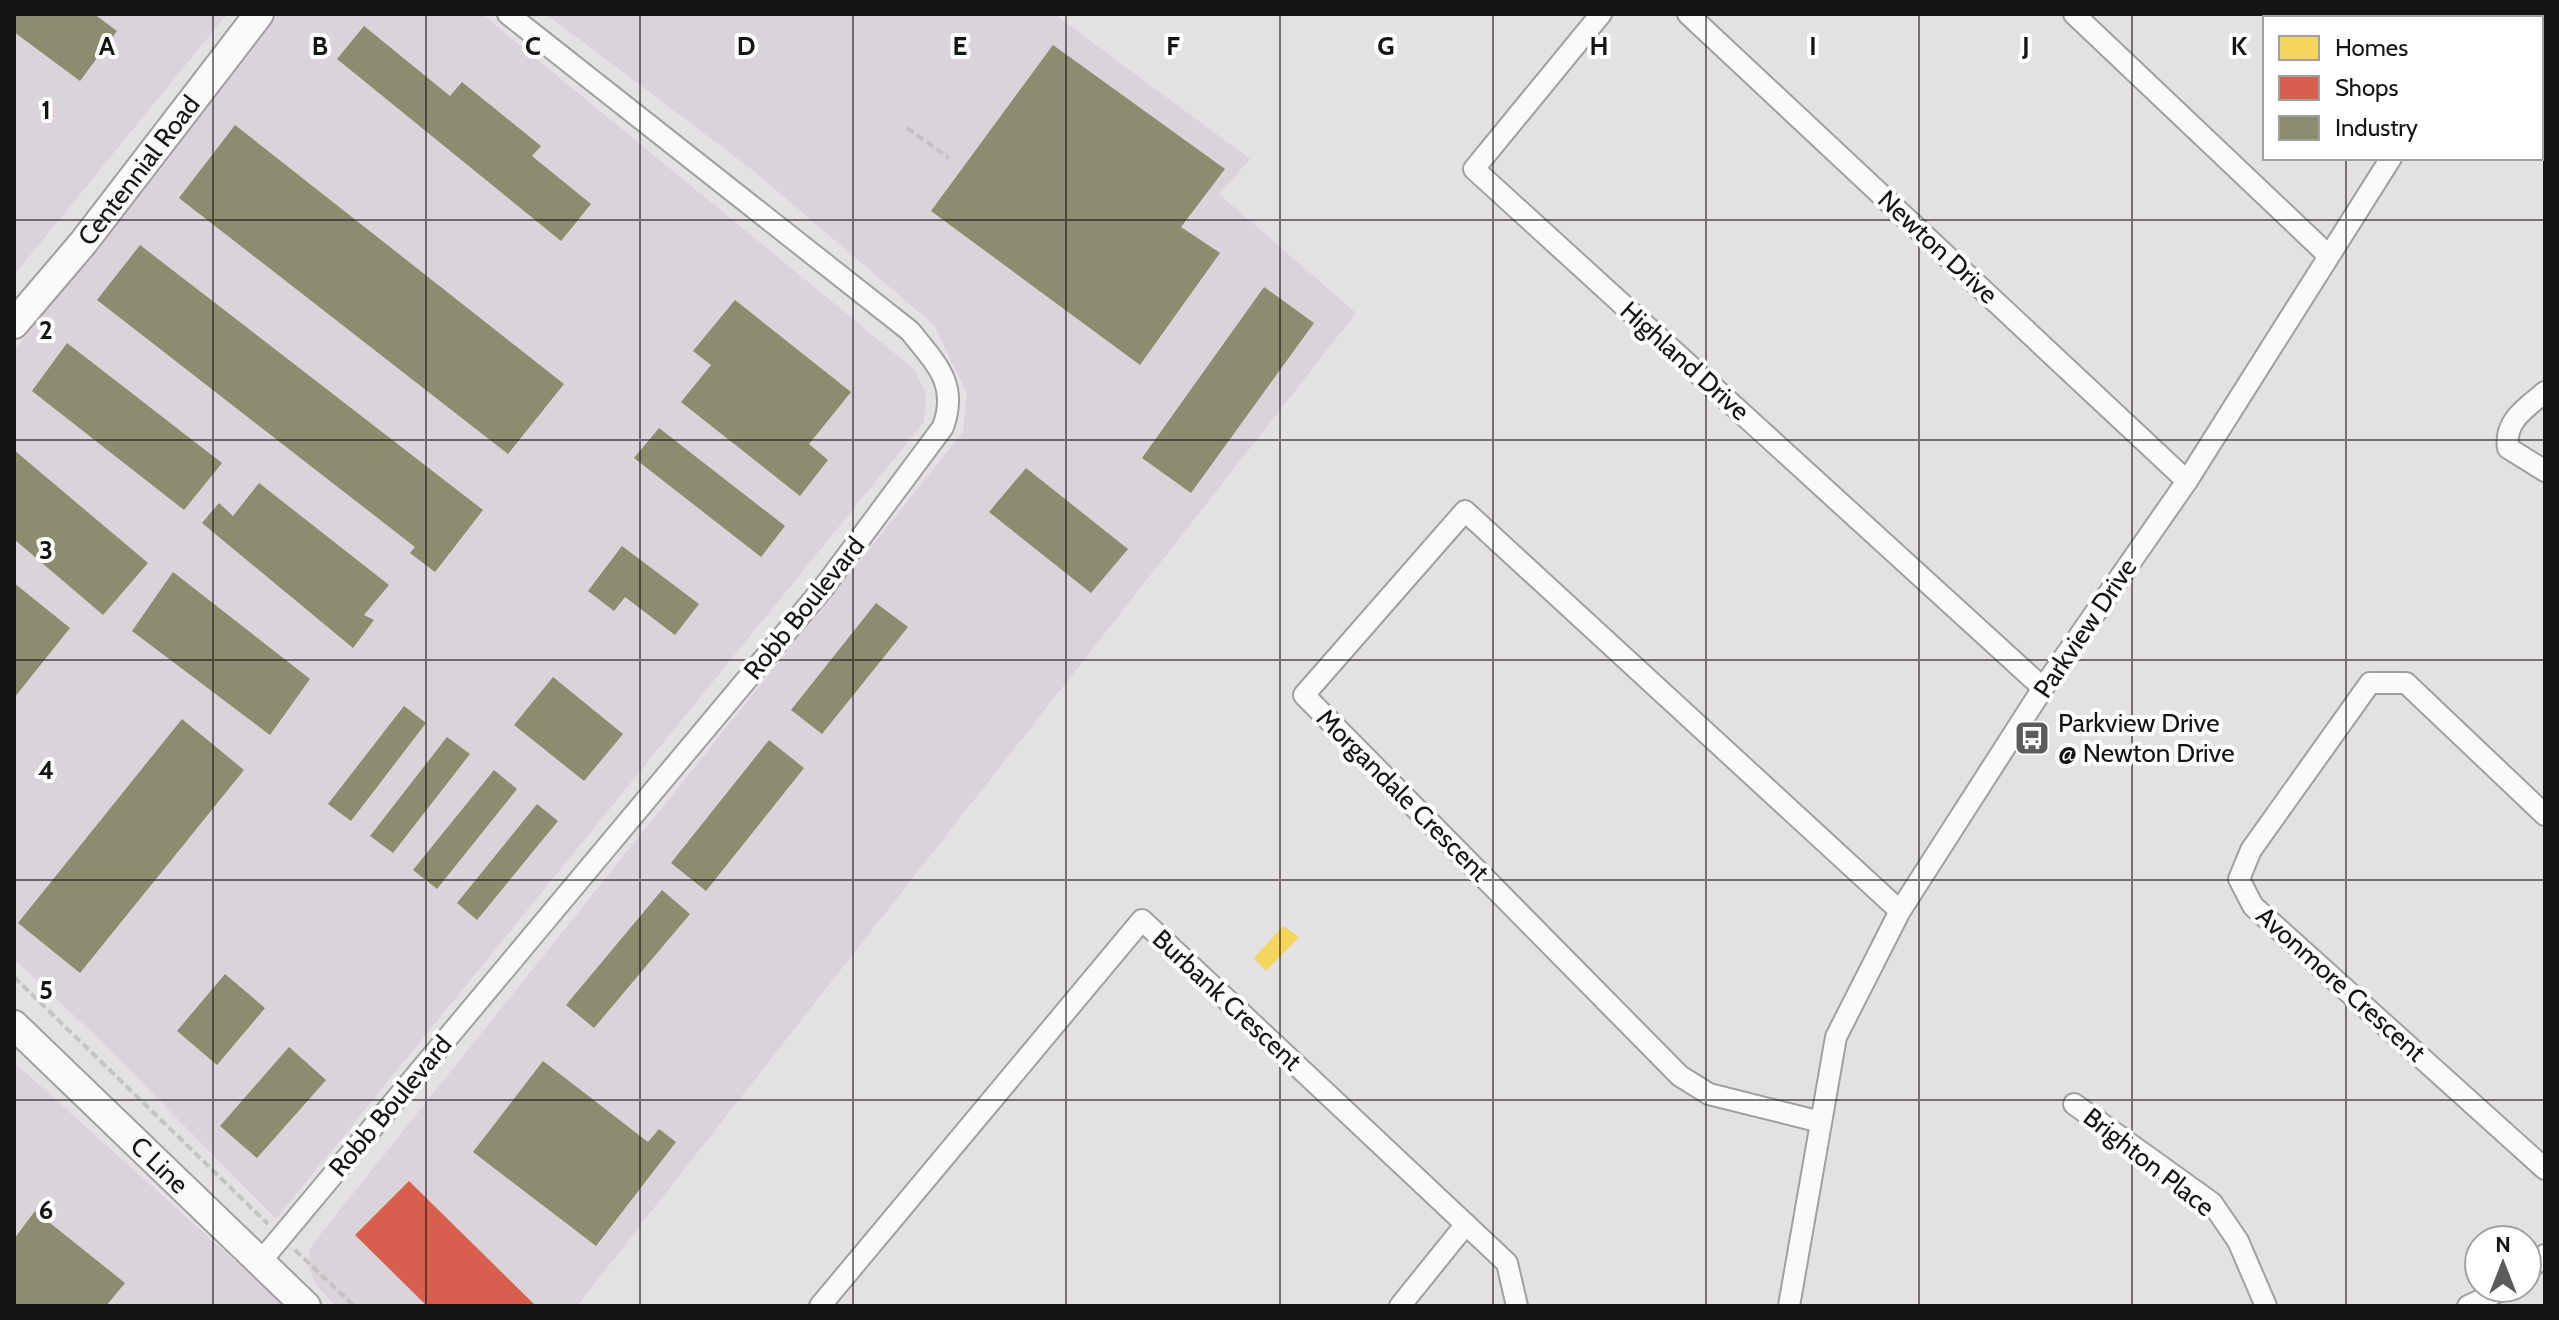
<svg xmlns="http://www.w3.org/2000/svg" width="2559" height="1320" font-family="Cabin,sans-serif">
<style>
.built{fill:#dad3da}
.homes{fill:#f6d55c}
.shops{fill:#d6604d}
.industry{fill:#8c8c6e}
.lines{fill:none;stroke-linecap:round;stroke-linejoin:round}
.street-casing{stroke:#a19fa1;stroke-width:24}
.secondary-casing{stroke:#a19fa1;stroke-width:32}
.path{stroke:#c3c3c3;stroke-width:4;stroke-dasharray:8 4;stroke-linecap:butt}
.street{stroke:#fbfafb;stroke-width:20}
.secondary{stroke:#fbfafb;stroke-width:28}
.grid{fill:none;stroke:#151315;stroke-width:2;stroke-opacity:0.55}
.labels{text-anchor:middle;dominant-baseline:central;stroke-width:8;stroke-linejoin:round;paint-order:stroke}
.street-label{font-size:26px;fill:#151315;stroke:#fff}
.poi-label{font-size:26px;fill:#151315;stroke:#fff;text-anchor:start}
.grid-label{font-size:26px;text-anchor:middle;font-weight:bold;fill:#151315;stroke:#fff;stroke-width:8;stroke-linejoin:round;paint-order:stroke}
</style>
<rect width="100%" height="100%" fill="#e4e1e4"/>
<g class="built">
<path d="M 14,14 L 227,14 L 14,275 Z"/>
<path d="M 279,14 L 482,14 L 915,370 L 926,394 L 924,422 L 276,1219 L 102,1042 L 14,959 L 14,351 Z"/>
<path d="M 546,14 L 1054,14 L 1250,159 L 1219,194 L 1356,313 L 577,1306 L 336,1306 L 316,1285 L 308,1266 L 310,1249 L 319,1236 L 963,432 L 967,394 L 934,325 L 755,172 Z"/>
<path d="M 14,1062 L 285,1306 L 14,1306 Z"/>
</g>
<path class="homes" d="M 1283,926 L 1299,937 L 1266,971 L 1254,958 Z"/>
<path class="shops" d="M 409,1181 L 536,1306 L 427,1306 L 355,1235 Z"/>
<g class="industry">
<path d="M 14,14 L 94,14 L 117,31 L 80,81 L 14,32 Z"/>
<path d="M 364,26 L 450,96 L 462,82 L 541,146 L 532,156 L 591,204 L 561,241 L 337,59 Z"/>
<path d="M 1053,45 L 1225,169 L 1181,227 L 1220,253 L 1140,365 L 931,211 Z"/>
<path d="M 235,125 L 564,384 L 508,454 L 179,198 Z"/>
<path d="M 140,245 L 483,510 L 435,572 L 410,553 L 415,547 L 97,300 Z"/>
<path d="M 1264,287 L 1314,323 L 1191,493 L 1142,458 Z"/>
<path d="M 735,300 L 851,392 L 809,444 L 828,460 L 800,496 L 681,402 L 711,365 L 693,351 Z"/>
<path d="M 67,343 L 222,463 L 184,510 L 32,391 Z"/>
<path d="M 659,428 L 785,526 L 761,557 L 634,458 Z"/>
<path d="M 14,450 L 148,563 L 103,615 L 14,539 Z"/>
<path d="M 1026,468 L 1128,549 L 1091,593 L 989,512 Z"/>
<path d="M 259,483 L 389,585 L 364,615 L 374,620 L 353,648 L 202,523 L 219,503 L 233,516 Z"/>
<path d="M 622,546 L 699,604 L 675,635 L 625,597 L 614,611 L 588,591 Z"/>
<path d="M 173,572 L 310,679 L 270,735 L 132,631 Z"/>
<path d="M 14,583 L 70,628 L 14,698 Z"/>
<path d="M 876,603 L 908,627 L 822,734 L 791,710 Z"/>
<path d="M 553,677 L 623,734 L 584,781 L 514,725 Z"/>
<path d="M 404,706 L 426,723 L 351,821 L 328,804 Z"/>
<path d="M 182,719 L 244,770 L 80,973 L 18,923 Z"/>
<path d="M 447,737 L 470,754 L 393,853 L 370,836 Z"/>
<path d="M 769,740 L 804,768 L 706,891 L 671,863 Z"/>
<path d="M 494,770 L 517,789 L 437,889 L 413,870 Z"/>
<path d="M 537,804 L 558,821 L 477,920 L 457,903 Z"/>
<path d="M 662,890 L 690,914 L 594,1028 L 566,1005 Z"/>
<path d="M 225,974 L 265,1008 L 217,1065 L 177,1031 Z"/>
<path d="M 289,1047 L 326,1080 L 257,1158 L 220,1126 Z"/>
<path d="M 543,1061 L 648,1142 L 659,1129 L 676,1142 L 596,1246 L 473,1152 Z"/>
<path d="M 35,1211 L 125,1283 L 106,1306 L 14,1306 L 14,1239 Z"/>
</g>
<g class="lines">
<defs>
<g id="street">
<path d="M 1601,14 L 1474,169 L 2043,688"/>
<path d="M 1688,14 L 2187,481"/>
<path d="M 2074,14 L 2328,255"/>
<path d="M 2359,14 L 2363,18"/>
<path d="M 2485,18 L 2487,14"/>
<path d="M 2545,392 C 2526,408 2504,421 2508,448 L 2545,471"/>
<path d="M 2545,815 L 2406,683 L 2370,683 L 2251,850 L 2239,879 L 2253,906 L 2545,1169"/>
<path d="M 2074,1104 L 2212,1203 L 2238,1241 L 2266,1306"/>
<path d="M 1821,1122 L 1709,1094 L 1680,1076 L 1304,695 L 1465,511 L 1900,911"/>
<path d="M 261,1261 L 824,587 L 943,427 C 959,383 935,363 910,331 L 508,14"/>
<path d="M 2527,1271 L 2545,1255"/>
<path d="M 820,1306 L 1142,920 L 1507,1263 L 1517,1306"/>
<path d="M 1400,1306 L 1466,1224"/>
<path d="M 1789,1306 L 1836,1037 L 1900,911 L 2043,688 L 2187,481 L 2391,158"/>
<path d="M 2468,1306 L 2506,1288"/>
</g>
<g id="secondary">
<path id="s1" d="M 14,324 L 83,243 L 259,14"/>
<path id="s2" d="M 14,1025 L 306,1306"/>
</g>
</defs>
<use href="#street" class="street-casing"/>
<use href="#secondary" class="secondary-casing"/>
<g class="path">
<path d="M 907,128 L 949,158"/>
<path d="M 14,977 L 268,1224"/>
<path d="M 295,1250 L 354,1306"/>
</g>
<use href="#street" class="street"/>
<use href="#secondary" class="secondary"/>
</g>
<path class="grid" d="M 213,14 L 213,1306M 426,14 L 426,1306M 640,14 L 640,1306M 853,14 L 853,1306M 1066,14 L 1066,1306M 1280,14 L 1280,1306M 1493,14 L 1493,1306M 1706,14 L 1706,1306M 1919,14 L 1919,1306M 2132,14 L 2132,1306M 2346,14 L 2346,18M 2346,158 L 2346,1306M 14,220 L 2545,220M 14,440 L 2545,440M 14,660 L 2545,660M 14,880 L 2545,880M 14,1100 L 2545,1100"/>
<defs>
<symbol id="bus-square" viewBox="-11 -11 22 22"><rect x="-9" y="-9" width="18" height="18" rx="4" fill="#5d5b5d" stroke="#fff"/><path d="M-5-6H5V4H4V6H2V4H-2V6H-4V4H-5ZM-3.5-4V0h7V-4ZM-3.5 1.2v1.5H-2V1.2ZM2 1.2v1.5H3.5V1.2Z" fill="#fff"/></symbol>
</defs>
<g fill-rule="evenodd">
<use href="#bus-square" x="2012" y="718" width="40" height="40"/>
</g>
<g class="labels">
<g class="street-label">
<text stroke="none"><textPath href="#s1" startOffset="198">Centennial Road</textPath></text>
<text transform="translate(1938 247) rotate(43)">Newton Drive</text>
<text transform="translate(1685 361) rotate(42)">Highland Drive</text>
<text transform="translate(804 608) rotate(-51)">Robb Boulevard</text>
<text transform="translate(2085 628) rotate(-56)">Parkview Drive</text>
<text transform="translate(1403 795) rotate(45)">Morgandale Crescent</text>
<text transform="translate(2341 984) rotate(42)">Avonmore Crescent</text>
<text transform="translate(1227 1000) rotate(43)">Burbank Crescent</text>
<text transform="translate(390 1106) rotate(-50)">Robb Boulevard</text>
<text transform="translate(2149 1162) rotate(38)">Brighton Place</text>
<text stroke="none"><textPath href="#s2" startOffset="202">C Line</textPath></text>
</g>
<g class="poi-label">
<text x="2058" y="723">Parkview Drive<tspan x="2058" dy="30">@ Newton Drive</tspan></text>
</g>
</g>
<g class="grid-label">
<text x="107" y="55">A</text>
<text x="320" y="55">B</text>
<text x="533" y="55">C</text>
<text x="746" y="55">D</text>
<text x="960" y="55">E</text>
<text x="1173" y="55">F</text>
<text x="1386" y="55">G</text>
<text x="1599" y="55">H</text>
<text x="1813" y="55">I</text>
<text x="2026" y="55">J</text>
<text x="2239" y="55">K</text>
<text x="46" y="119">1</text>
<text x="46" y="339">2</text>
<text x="46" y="559">3</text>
<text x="46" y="779">4</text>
<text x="46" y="999">5</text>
<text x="46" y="1219">6</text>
</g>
<rect width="2559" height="1320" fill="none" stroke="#151315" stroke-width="32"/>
<rect x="2263" y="16" width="280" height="144" fill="#ffffff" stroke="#a1a1a1" stroke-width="2"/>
<rect x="2279" y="36" width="40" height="24" fill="#f6d55c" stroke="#a1a1a1" stroke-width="2"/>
<text x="2335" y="56" font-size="24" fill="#151315">Homes</text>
<rect x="2279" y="76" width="40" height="24" fill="#d6604d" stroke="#a1a1a1" stroke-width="2"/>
<text x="2335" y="96" font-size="24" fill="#151315">Shops</text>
<rect x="2279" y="116" width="40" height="24" fill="#8c8c6e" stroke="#a1a1a1" stroke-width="2"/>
<text x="2335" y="136" font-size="24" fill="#151315">Industry</text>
<g transform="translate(2503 1264)"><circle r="38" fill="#ffffff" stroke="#a1a1a1" stroke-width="2"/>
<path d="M0-6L14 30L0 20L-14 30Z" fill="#5d5b5d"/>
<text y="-12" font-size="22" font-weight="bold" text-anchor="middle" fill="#151315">N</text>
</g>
</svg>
